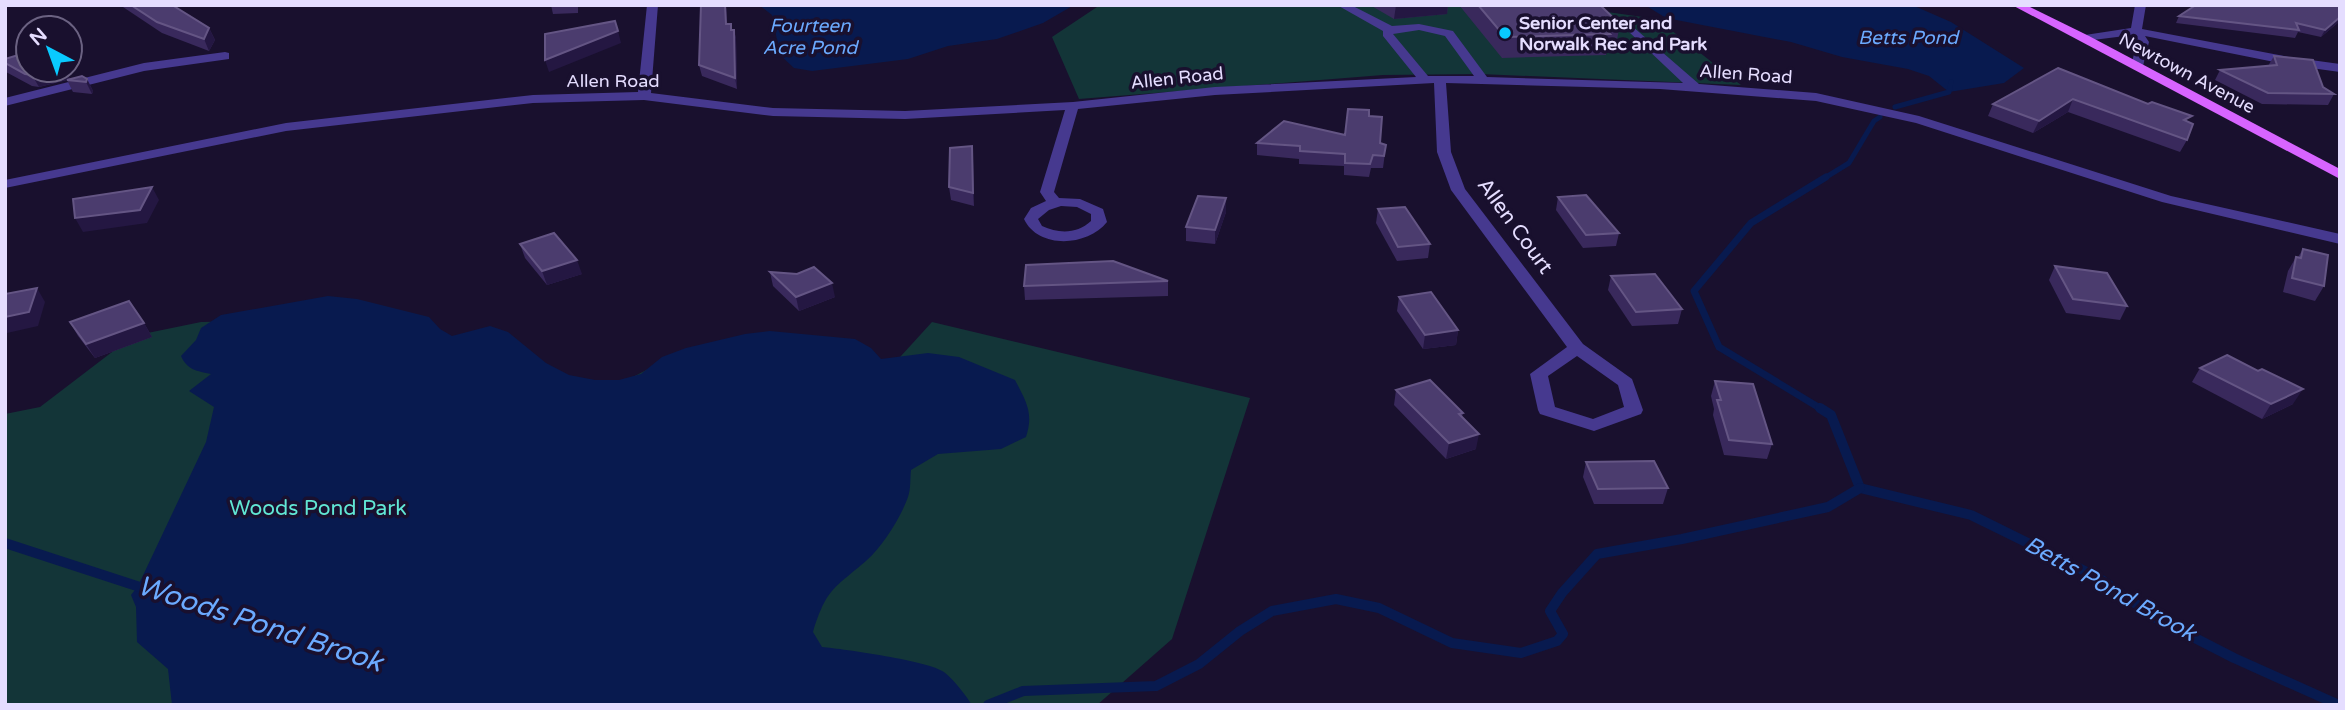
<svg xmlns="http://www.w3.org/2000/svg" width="2345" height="710" font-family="'Varela Round',sans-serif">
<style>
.green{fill:#133538}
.water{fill:#081a4f}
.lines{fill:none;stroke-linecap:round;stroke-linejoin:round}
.stream-far2{stroke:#081a4f;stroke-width:5}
.stream-far1{stroke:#081a4f;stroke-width:7}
.stream{stroke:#081a4f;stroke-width:10}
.minor{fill:#46398f;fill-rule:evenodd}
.major{fill:#d764ff;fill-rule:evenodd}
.wall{fill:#39295c}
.shaded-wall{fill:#241742}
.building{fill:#4b3c6e;stroke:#645584;stroke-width:2}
.poi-dot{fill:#09caff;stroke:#19102e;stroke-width:2.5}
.labels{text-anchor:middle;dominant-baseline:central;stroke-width:7;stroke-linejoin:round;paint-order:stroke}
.far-poi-label{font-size:18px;font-weight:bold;fill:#e5ddff;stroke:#19102e;text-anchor:start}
.far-street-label{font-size:18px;fill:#e5ddff;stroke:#19102e}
.far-water-label{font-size:19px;font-style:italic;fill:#6baaff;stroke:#19102e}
.street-label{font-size:21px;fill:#e5ddff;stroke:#19102e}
.park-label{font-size:21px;fill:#61e7d5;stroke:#19102e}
.water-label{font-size:23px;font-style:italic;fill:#6baaff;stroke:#19102e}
.near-water-label{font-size:28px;font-style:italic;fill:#6baaff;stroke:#19102e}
</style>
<rect width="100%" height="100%" fill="#19102e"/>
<g class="green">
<path d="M 1100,5 L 1587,5 L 1593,10 L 1657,19 L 1741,85 L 1480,74 L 1383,75 L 1079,99 L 1052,37 Z"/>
<path d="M 252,321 L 503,376 L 595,385 L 629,379 L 679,353 L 880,379 L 932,322 L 1250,398 L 1172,639 L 1097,705 L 5,705 L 5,414 L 40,407 L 133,336 L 201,322 Z"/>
</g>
<g class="water">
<path d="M 759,5 L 1074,5 L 1043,23 L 997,39 L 948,46 L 908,59 L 812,71 L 794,68 L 780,55 L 772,15 Z"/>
<path d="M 1645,5 L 1912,5 L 1951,22 L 2024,68 L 2004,83 L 1949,92 L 1929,76 L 1908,69 L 1842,57 L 1791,42 L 1666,18 Z"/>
<path d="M 328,296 L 357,299 L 429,317 L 440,329 L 452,336 L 490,326 L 508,332 L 546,363 L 569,375 L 595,380 L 619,380 L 641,374 L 662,357 L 686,348 L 745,334 L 770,331 L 855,339 L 871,348 L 881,359 L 928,353 L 959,357 L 1015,380 C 1026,401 1034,413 1026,437 L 1001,449 L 938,454 L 911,470 C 910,478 911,489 908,497 C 901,517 883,546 867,560 C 834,589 827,587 813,632 L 822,647 C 844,649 929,661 944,672 C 955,681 964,693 972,705 L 172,705 L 168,669 L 137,642 L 136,607 L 131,595 L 138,586 L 206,442 L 214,407 L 189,391 L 211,374 C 197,371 187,370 181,356 L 196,340 L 201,328 L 221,315 Z"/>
</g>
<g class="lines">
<g class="stream-far2">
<path d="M 1895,107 L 1949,92 L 1951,82"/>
<path d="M 1823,179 L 1849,163 L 1874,121 L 1880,117"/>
</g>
<path class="stream-far1" d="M 1823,410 L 1719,347 L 1694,291 L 1751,223 L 1826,177"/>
<g class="stream">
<path d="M 1820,408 L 1831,415 L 1860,488"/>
<path d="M 1860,488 L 1971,515 L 2099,578 L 2156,618 L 2234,658 L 2339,705"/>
<path d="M 5,543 L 149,590"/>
<path d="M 988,705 L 1023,691 L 1156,686 L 1199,664 L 1240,631 L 1272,611 L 1336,599 L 1379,608 L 1452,643 L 1521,653 L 1557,641 L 1563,634 L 1550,611 L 1562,593 L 1597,554 L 1682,539 L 1828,507 L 1860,488"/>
</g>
<g class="minor">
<path d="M 647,5 L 658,5 L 651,93 L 773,108 L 905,111 L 1073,102 L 1215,87 L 1416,77 L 1383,36 L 1383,31 L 1337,5 L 1351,5 L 1392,26 L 1419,24 L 1453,31 L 1487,77 L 1683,83 L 1628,31 L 1628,27 L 1632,26 L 1699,84 L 1816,93 L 1919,116 L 2171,196 L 2340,234 L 2340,244 L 2162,202 L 1916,123 L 1816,101 L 1660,89 L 1446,83 L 1451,152 L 1465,189 L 1583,344 L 1632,379 L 1643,410 L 1641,414 L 1594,431 L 1540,414 L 1538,410 L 1530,374 L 1567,347 L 1451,190 L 1437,152 L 1434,83 L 1215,95 L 1078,109 L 1054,192 L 1059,198 L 1080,199 L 1103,209 L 1107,222 C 1087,247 1038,249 1024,219 L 1031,208 L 1046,201 L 1040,192 L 1065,110 L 905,119 L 773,116 L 644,100 L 533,103 L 286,131 L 5,188 L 5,180 L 286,123 L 533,95 L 638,92 ZM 1419,30 L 1445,36 L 1474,76 L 1428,76 L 1393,34 ZM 1061,206 L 1077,207 L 1091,214 L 1091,221 C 1077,234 1059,234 1042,226 L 1038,219 L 1049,210 ZM 1577,356 L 1618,385 L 1624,407 L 1593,419 L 1555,407 L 1548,376 Z"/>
<path d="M 2135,5 L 2146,5 L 2142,29 L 2289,57 L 2340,64 L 2340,72 L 2289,65 L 2145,36 L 2149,42 L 2143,66 L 2137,70 L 2131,66 L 2137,42 L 2133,35 L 2085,41 L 2079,38 L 2085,35 L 2131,28 Z"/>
<path d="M 225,52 L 229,53 L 229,59 L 144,71 L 5,106 L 5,98 L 144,63 Z"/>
</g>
<path class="major" d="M 2012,5 L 2026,5 L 2089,36 L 2340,169 L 2340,179 Z"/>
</g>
<g class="wall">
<path d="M 120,5 L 172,5 L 209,28 L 215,40 L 209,51 L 162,33 Z"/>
<path d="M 551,5 L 578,5 L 578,13 L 553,14 Z"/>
<path d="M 726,5 L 727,24 L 732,30 L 734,30 L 736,39 L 737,89 L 702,76 L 699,65 Z"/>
<path d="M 1370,5 L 1448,5 L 1447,14 L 1394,19 Z"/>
<path d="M 1459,5 L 1600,5 L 1620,24 L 1616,45 L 1608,45 L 1606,55 L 1502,58 Z"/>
<path d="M 2340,5 L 2340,21 L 2321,37 L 2298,32 L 2295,38 L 2176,23 L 2179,16 Z"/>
<path d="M 2274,56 L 2334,94 L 2328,105 L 2262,104 L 2215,80 L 2220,70 L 2268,66 Z"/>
<path d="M 5,59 L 28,70 L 65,70 L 70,79 L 87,79 L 93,91 L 92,94 L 73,92 L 67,80 L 39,87 L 32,86 L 6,72 L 5,70 Z"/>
<path d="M 2058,68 L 2189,122 L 2187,140 L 2180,152 L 2068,112 L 2033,133 L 1988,116 L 1993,104 Z"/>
<path d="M 1369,116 L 1380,143 L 1386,145 L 1383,168 L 1371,168 L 1369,177 L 1344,175 L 1344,166 L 1299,164 L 1299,159 L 1257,155 L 1257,143 L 1345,135 Z"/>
<path d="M 973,158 L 974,206 L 951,200 L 949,187 Z"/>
<path d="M 1558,197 L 1619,233 L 1616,246 L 1583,248 L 1556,210 Z"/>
<path d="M 1226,198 L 1226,212 L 1215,244 L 1186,241 L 1186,227 Z"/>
<path d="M 1378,209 L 1430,244 L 1428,258 L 1397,261 L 1376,223 Z"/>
<path d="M 520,244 L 582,274 L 547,285 L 525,258 Z"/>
<path d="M 2303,249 L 2324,286 L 2315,301 L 2283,292 L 2288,271 L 2296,257 L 2298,257 Z"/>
<path d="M 2055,266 L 2127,306 L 2120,320 L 2066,313 L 2049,280 Z"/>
<path d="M 770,272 L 797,274 L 835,297 L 799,311 L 773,286 Z"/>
<path d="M 1611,276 L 1682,309 L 1678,324 L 1632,326 L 1608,290 Z"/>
<path d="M 1168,281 L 1168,296 L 1025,300 L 1024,286 Z"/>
<path d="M 1399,297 L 1458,330 L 1456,345 L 1423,349 L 1397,311 Z"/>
<path d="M 70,322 L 144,323 L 152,337 L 95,358 L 78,336 Z"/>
<path d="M 2200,368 L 2258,371 L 2293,404 L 2262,419 L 2192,382 Z"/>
<path d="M 1715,381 L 1772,444 L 1767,459 L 1724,455 L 1713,415 L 1714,409 L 1711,396 Z"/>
<path d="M 1396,390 L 1463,413 L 1462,417 L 1476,449 L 1446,459 L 1394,405 Z"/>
<path d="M 1586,462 L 1668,488 L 1663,504 L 1594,504 L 1583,477 Z"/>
</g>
<g class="shaded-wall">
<path d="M 725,5 L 726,5 L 728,34 L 726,24 Z"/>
<path d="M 1396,5 L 1448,5 L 1447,14 L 1394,19 Z"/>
<path d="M 2340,17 L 2340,21 L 2321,37 L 2325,30 Z"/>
<path d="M 209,28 L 215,40 L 209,51 L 204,39 Z"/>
<path d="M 734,30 L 736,39 L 737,89 L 735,78 Z"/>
<path d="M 618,31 L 621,43 L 549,72 L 545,60 Z"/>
<path d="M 52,70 L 65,70 L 70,79 L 39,87 L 32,75 Z"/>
<path d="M 87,79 L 93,91 L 92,94 L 86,82 Z"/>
<path d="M 2073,99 L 2068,112 L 2033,133 L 2039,121 Z"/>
<path d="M 972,146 L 973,158 L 974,206 L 973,193 Z"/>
<path d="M 152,187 L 159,200 L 147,223 L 83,232 L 75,218 Z"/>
<path d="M 1226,198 L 1226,212 L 1215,244 L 1215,230 Z"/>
<path d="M 577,260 L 582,274 L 547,285 L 542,271 Z"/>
<path d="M 832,283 L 835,297 L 799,311 L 796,297 Z"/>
<path d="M 37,288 L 45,302 L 38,326 L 7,333 L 5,330 L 5,317 Z"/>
<path d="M 144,323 L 152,337 L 95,358 L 86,344 Z"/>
<path d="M 1458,330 L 1456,345 L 1423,349 L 1425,335 Z"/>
<path d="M 2303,389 L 2293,404 L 2262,419 L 2271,404 Z"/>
<path d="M 1479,434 L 1476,449 L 1446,459 L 1449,443 Z"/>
</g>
<g class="building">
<path d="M 131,5 L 172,5 L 209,28 L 204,39 L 157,22 Z"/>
<path d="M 701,5 L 725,5 L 726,24 L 731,24 L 731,30 L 734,30 L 735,78 L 699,65 Z"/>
<path d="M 1478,5 L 1600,5 L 1620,24 L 1601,25 L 1610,34 L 1505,37 Z"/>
<path d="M 2196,5 L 2340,5 L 2340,17 L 2325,30 L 2296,23 L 2299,30 L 2179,16 Z"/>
<path d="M 615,21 L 618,31 L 545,60 L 545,34 Z"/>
<path d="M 28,52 L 28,70 L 52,70 L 32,75 L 25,74 L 5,63 L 5,59 Z"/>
<path d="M 2274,56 L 2313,60 L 2323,87 L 2334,94 L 2268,93 L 2220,70 L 2277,65 Z"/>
<path d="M 2058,68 L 2148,104 L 2152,102 L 2192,116 L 2184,120 L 2193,124 L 2187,140 L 2073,99 L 2039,121 L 1993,104 Z"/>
<path d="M 82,76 L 87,79 L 86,82 L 67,80 Z"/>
<path d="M 1348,109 L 1369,110 L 1369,116 L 1382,117 L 1380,143 L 1386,145 L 1384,156 L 1373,155 L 1370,164 L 1345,163 L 1345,154 L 1300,151 L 1300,146 L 1257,143 L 1284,121 L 1345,135 Z"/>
<path d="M 972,146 L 973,193 L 949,187 L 950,148 Z"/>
<path d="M 152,187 L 140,210 L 75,218 L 73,199 Z"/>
<path d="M 1586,195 L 1619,233 L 1586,235 L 1558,197 Z"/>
<path d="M 1198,196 L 1226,198 L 1215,230 L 1186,227 Z"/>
<path d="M 1405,207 L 1430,244 L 1398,247 L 1378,209 Z"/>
<path d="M 554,233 L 577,260 L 542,271 L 520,244 Z"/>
<path d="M 2303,249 L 2328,255 L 2324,286 L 2292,278 L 2296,257 L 2301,258 Z"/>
<path d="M 1113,261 L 1168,281 L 1024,286 L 1026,265 Z"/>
<path d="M 2055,266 L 2107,273 L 2127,306 L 2073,299 Z"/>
<path d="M 814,267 L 832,283 L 796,297 L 770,272 L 797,274 Z"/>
<path d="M 1655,274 L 1682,309 L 1636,312 L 1611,276 Z"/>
<path d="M 37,288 L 29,312 L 5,317 L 5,294 Z"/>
<path d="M 1431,292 L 1458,330 L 1425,335 L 1399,297 Z"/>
<path d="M 129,301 L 144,323 L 86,344 L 70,322 Z"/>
<path d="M 2227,355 L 2258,371 L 2262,369 L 2303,389 L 2271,404 L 2200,368 Z"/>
<path d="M 1430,380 L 1463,413 L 1459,414 L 1479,434 L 1449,443 L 1396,390 Z"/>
<path d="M 1715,381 L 1753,384 L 1772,444 L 1729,440 L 1717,400 L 1721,400 Z"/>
<path d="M 1654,461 L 1668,488 L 1598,489 L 1586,462 Z"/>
</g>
<circle class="poi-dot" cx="1505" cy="33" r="7"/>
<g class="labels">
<g class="far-poi-label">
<text x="1519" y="23">Senior Center and<tspan x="1519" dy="21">Norwalk Rec and Park</tspan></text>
</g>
<g class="far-street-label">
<text transform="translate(2187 73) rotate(28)">Newtown Avenue</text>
<text transform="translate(1746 74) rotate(4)">Allen Road</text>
<text transform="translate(1177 78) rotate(-6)">Allen Road</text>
<text x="613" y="81">Allen Road</text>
</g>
<g class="far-water-label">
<text x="810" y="26">Fourteen<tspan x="810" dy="22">Acre Pond</tspan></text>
<text x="1908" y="38">Betts Pond</text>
</g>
<g class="street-label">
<text transform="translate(1515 226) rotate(54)">Allen Court</text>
</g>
<g class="park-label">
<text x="318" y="508">Woods Pond Park</text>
</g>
<g class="water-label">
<text transform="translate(2110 589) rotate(29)">Betts Pond Brook</text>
</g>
<g class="near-water-label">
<text transform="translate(260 624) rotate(18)">Woods Pond Brook</text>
</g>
</g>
<rect width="2345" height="710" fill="none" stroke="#e5ddff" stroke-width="14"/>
<g transform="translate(49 49) rotate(319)"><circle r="33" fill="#19102e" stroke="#6b6282" stroke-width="2"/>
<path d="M0-5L12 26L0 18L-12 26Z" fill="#09caff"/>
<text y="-10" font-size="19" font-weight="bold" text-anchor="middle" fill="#e5ddff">N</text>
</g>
</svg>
